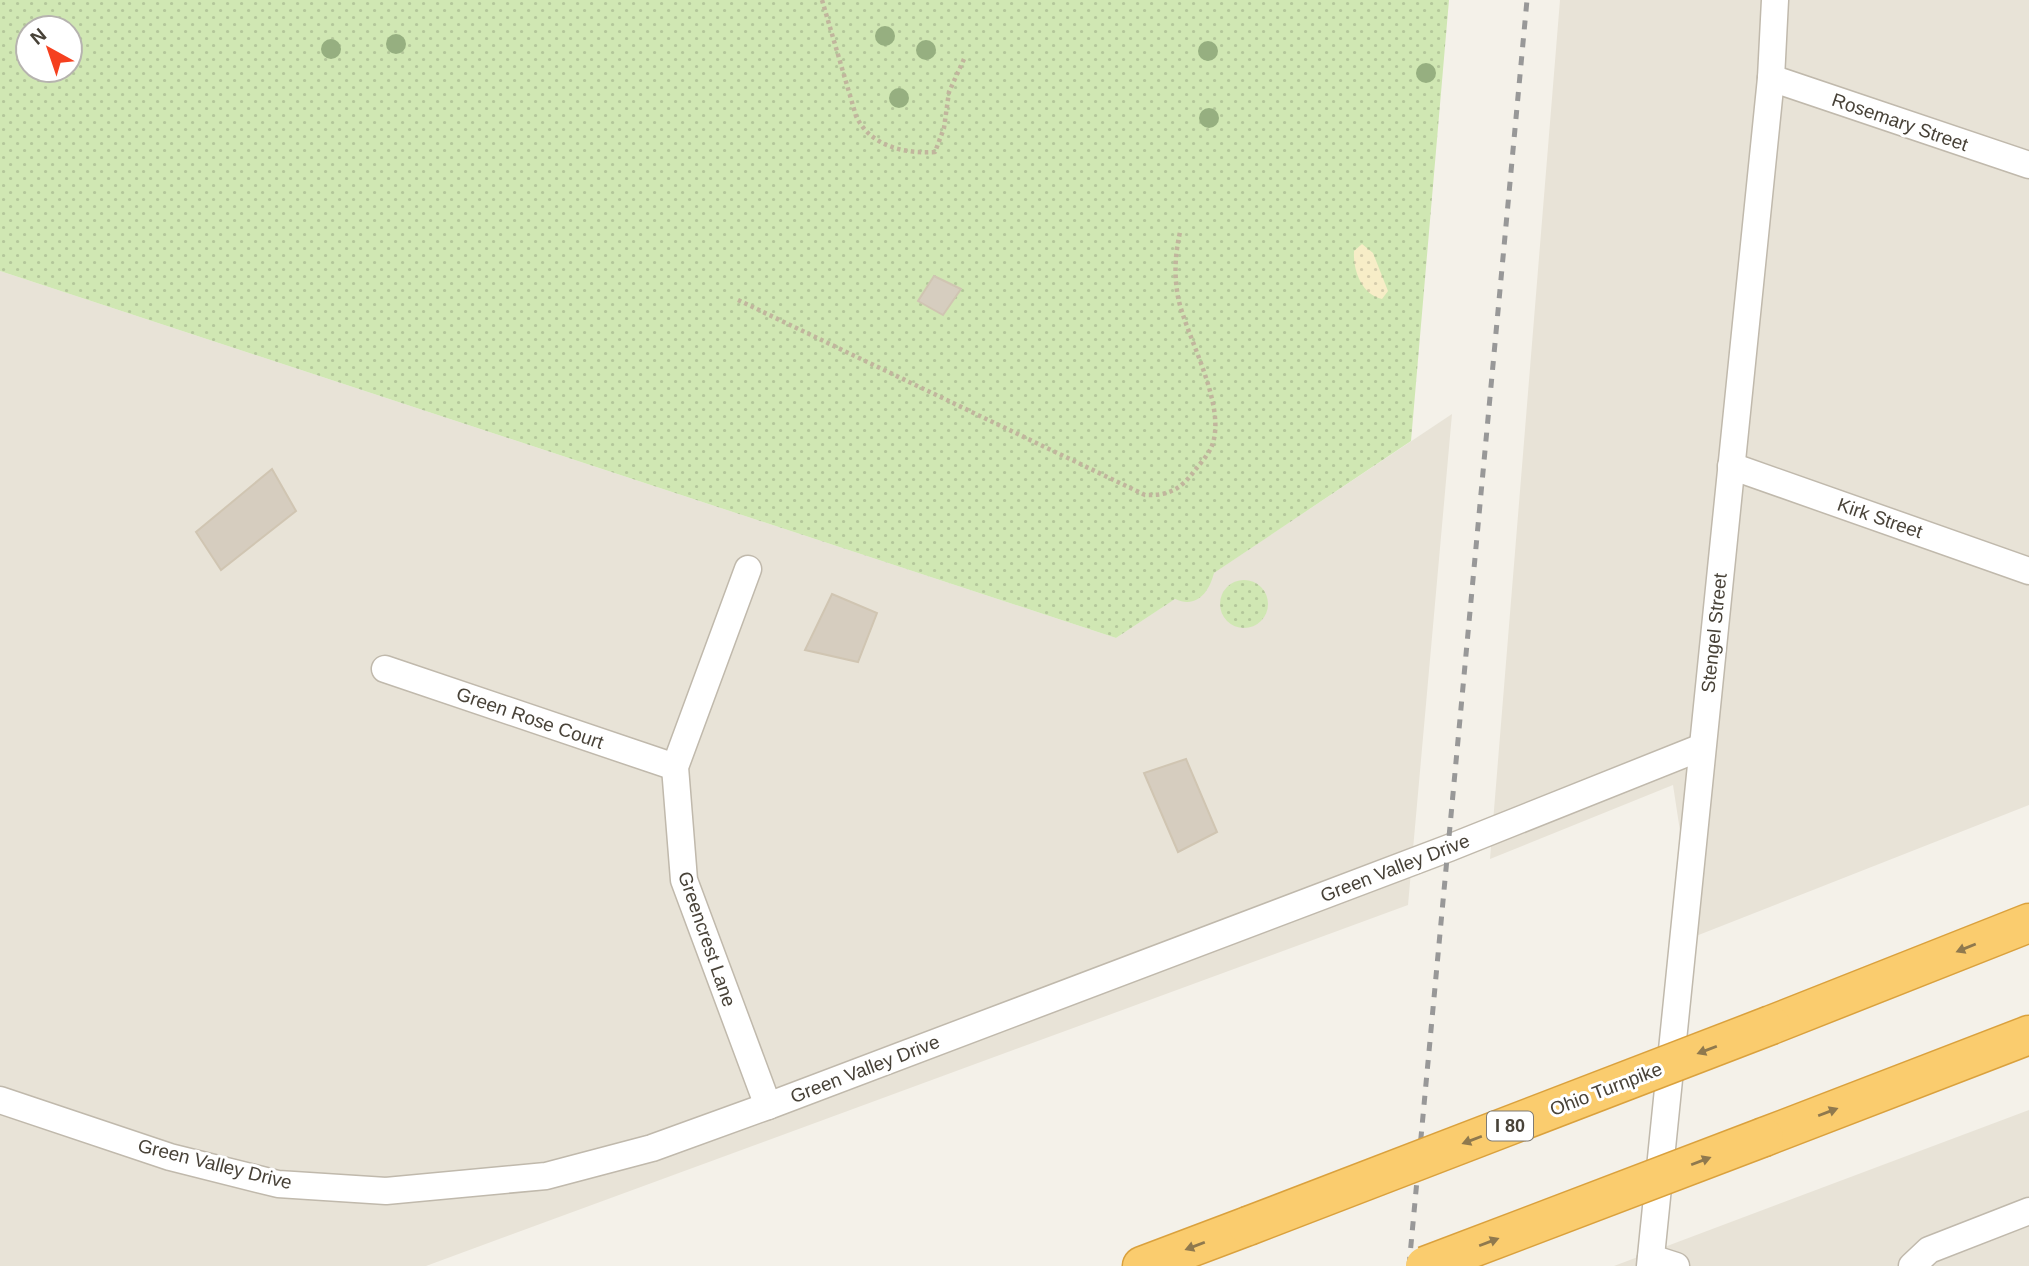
<svg xmlns="http://www.w3.org/2000/svg" width="2029" height="1266" font-family="Helvetica,sans-serif">
<style>
.residential{fill:#e8e3d7}
.grass{fill:url(#grass-dots);fill-rule:evenodd}
.sand{fill:url(#sand-dots)}
.building{fill:#d6cdbf;stroke:#d0c5b2;stroke-width:2}
.lines{fill:none;stroke-linecap:round;stroke-linejoin:round}
.minor-casing{stroke:#c0b9ac;stroke-width:29}
.motorway-casing{stroke:#daa13d;stroke-width:41}
.path{stroke:#c1b59d;stroke-width:4.5;stroke-dasharray:3.5 3.5;stroke-linecap:butt}
.minor{stroke:#fff;stroke-width:26}
.motorway{stroke:#facc6e;stroke-width:38}
.rail{stroke:#989898;stroke-width:5;stroke-dasharray:9 9;stroke-linecap:butt}
.motorway-bridge-casing{stroke:#daa13d;stroke-width:41;stroke-linecap:butt}
.motorway-bridge{stroke:#facc6e;stroke-width:38}
.tree{fill:#96af80}
.oneway{fill:#8f794e}
.labels{text-anchor:middle;dominant-baseline:central;stroke-width:6;stroke-linejoin:round;paint-order:stroke}
.shield{fill:#fff;stroke:#7f7b74;stroke-width:2}
.shield-label{font-size:18px;font-weight:bold;fill:#484238}
.street-label{font-size:19px;fill:#484238;stroke:#fff}
</style>
<defs>
<pattern id="grass-dots" width="8" height="8" patternUnits="userSpaceOnUse" patternTransform="scale(1.75)"><rect width="8" height="8" fill="#d0e7b3"/><path d="M2 2h.1M6 6h.1" fill="none" stroke="#b4c79b" stroke-width="1.8" stroke-linecap="round"/></pattern>
<pattern id="sand-dots" width="8" height="8" patternUnits="userSpaceOnUse" patternTransform="scale(1.75)"><rect width="8" height="8" fill="#f7edc7"/><path d="M2 2h.1M6 6h.1" fill="none" stroke="#d5ccac" stroke-width="1.8" stroke-linecap="round"/></pattern>
</defs>
<rect width="100%" height="100%" fill="#f4f1e9"/>
<g class="residential">
<path d="M 1560,0 L 2029,0 L 2029,805 L 1696,936 L 1673,785 L 1490,859 Z"/>
<path d="M 0,271 L 1116,638 L 1452,414 L 1408,905 L 426,1266 L 0,1266 Z"/>
<path d="M 2029,1110 L 2029,1266 L 1614,1266 Z"/>
</g>
<g class="grass">
<path d="M 0,0 L 1449,0 L 1411,441 L 1214,573 C 1209,592 1197,609 1175,599 L 1116,638 L 0,271 ZM 28,28 L 70,28 L 70,70 L 28,70 Z"/>
<circle cx="1244" cy="604" r="24"/>
</g>
<path class="sand" d="M 1362,244 L 1373,253 L 1388,291 L 1382,299 C 1361,294 1353,270 1354,251 Z"/>
<g class="building">
<path d="M 934,276 L 961,289 L 943,315 L 918,301 Z"/>
<path d="M 272,469 L 296,511 L 221,570 L 196,532 Z"/>
<path d="M 832,594 L 877,613 L 858,662 L 805,650 Z"/>
<path d="M 1186,759 L 1217,832 L 1178,852 L 1144,773 Z"/>
</g>
<g class="lines">
<defs>
<g id="minor">
<path d="M 1771,78 L 2029,165"/>
<path d="M 1731,466 L 2029,571"/>
<path d="M 748,569 L 675,767 L 684,880 L 768,1106"/>
<path d="M 385,669 L 675,767"/>
<path d="M 0,1100 L 170,1157 L 278,1184 L 386,1191 L 546,1176 L 652,1148 L 768,1106 L 1449,848 L 1702,747"/>
<path d="M 1651,1258 L 1676,1266"/>
<path d="M 1650,1266 L 1771,78 L 1775,0"/>
<path d="M 1912,1266 L 1929,1250 L 2029,1211"/>
</g>
<g id="motorway">
<path d="M 1771,1025 L 2029,923"/>
<path d="M 1764,1137 L 2029,1035"/>
<path d="M 1142,1266 L 1248,1226"/>
</g>
</defs>
<use href="#minor" class="minor-casing"/>
<use href="#motorway" class="motorway-casing"/>
<g class="path">
<path d="M 822,0 L 856,116 C 870,146 904,154 935,152 L 944,128 L 949,92 L 964,59"/>
<path d="M 738,300 L 1145,495 C 1169,496 1181,489 1195,470 C 1200,464 1207,456 1211,448 C 1229,408 1186,337 1178,297 C 1174,274 1175,255 1180,232"/>
</g>
<use href="#minor" class="minor"/>
<use href="#motorway" class="motorway"/>
<path class="rail" d="M 1409,1266 L 1527,0"/>
<defs>
<g id="motorway-bridge">
<path d="M 1248,1226 L 1771,1025"/>
<path d="M 1425,1266 L 1764,1137"/>
</g>
</defs>
<use href="#motorway-bridge" class="motorway-bridge-casing"/>
<use href="#motorway-bridge" class="motorway-bridge"/>
</g>
<g class="tree">
<circle cx="885" cy="36" r="10"/>
<circle cx="396" cy="44" r="10"/>
<circle cx="331" cy="49" r="10"/>
<circle cx="926" cy="50" r="10"/>
<circle cx="1208" cy="51" r="10"/>
<circle cx="1426" cy="73" r="10"/>
<circle cx="899" cy="98" r="10"/>
<circle cx="1209" cy="118" r="10"/>
</g>
<defs><path id="oneway-solid" d="M-6-.8H1V-3.2L6.5 0L1 3.2V.8H-6Z" transform="scale(1.75)"/></defs>
<g class="oneway">
<use href="#oneway-solid" transform="translate(1966 948) rotate(158)"/>
<use href="#oneway-solid" transform="translate(1707 1050) rotate(159)"/>
<use href="#oneway-solid" transform="translate(1828 1112) rotate(-21)"/>
<use href="#oneway-solid" transform="translate(1472 1140) rotate(159)"/>
<use href="#oneway-solid" transform="translate(1701 1161) rotate(-21)"/>
<use href="#oneway-solid" transform="translate(1489 1242) rotate(-21)"/>
<use href="#oneway-solid" transform="translate(1195 1246) rotate(159)"/>
</g>
<g class="labels">
<rect class="shield" x="1487" y="1111.5" width="46" height="29" rx="5"/>
<g class="shield-label">
<text x="1510" y="1126">I 80</text>
</g>
<g class="street-label">
<text transform="translate(1900 122) rotate(19)">Rosemary Street</text>
<text transform="translate(1880 518) rotate(19)">Kirk Street</text>
<text transform="translate(1714 633) rotate(-84)">Stengel Street</text>
<text transform="translate(530 718) rotate(19)">Green Rose Court</text>
<text transform="translate(1395 868) rotate(-21)">Green Valley Drive</text>
<text transform="translate(707 939) rotate(71)">Greencrest Lane</text>
<text transform="translate(865 1069) rotate(-21)">Green Valley Drive</text>
<text transform="translate(1606 1089) rotate(-21)">Ohio Turnpike</text>
<text transform="translate(215 1164) rotate(14)">Green Valley Drive</text>
</g>
</g>
<g transform="translate(49 49) rotate(320)"><circle r="33" fill="#ffffff" stroke="#b6b3af" stroke-width="2"/>
<path d="M0-5L12 26L0 18L-12 26Z" fill="#f5401f"/>
<text y="-10" font-size="19" font-weight="bold" text-anchor="middle" fill="#484238">N</text>
</g>
</svg>
